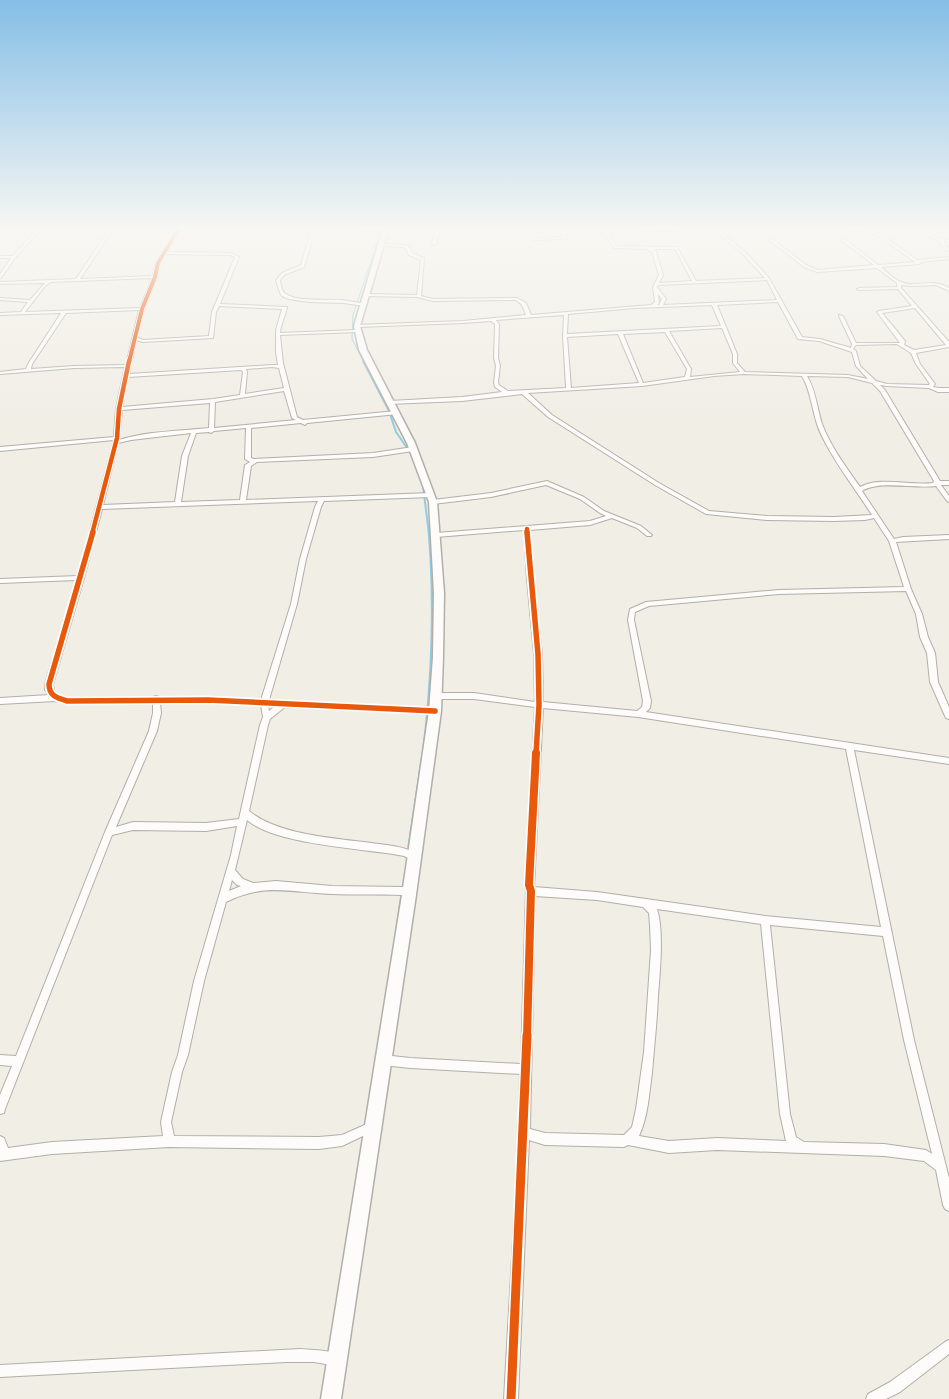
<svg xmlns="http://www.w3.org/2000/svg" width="949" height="1399" font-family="'Roboto Condensed',sans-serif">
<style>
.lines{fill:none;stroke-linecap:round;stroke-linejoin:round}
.stream-far3{stroke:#90cce4;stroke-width:1}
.stream-far2{stroke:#90cce4;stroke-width:2}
.stream-far1{stroke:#90cce4;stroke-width:2.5}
.stream{stroke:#90cce4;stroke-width:3}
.minor-casing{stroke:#b1afa8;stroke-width:2}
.secondary-casing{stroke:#b1afa8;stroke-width:3}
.minor{fill:#fdfcfb;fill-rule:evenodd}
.secondary{fill:#fdfcfb;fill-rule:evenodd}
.cycleway-far4-casing{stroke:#fff;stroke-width:5.5}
.cycleway-far3-casing{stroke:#fff;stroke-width:7}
.cycleway-far2-casing{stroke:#fff;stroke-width:9}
.cycleway-far1-casing{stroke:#fff;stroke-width:11}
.cycleway-casing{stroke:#fff;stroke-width:12}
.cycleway-far4{stroke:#e8590c;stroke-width:4}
.cycleway-far3{stroke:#e8590c;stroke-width:4.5}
.cycleway-far2{stroke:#e8590c;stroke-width:5.5}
.cycleway-far1{stroke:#e8590c;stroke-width:8}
.cycleway{stroke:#e8590c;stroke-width:9}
</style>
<rect width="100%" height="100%" fill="#f0eee5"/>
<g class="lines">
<path class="stream-far3" d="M 364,362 L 352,339 L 353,315 L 382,228"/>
<g class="stream-far2">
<path d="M 363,361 L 389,411 L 396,432 L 412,455"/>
<path d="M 423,486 L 429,534"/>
</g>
<path class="stream-far1" d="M 423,754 C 432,681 435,606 429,532"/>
<g class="stream">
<path d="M 409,846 L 423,753"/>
<path d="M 397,928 L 402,894"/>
</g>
<defs>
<g id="minor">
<path d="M 38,228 L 42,228 L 15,258 L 1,278 L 0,278 L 0,274 L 11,258 L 0,258 L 0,256 L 13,256 Z"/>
<path d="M 110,228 L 114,228 L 80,279 L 153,276 L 156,263 L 177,228 L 181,228 L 167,252 L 231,253 L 239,257 L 220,304 L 287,307 C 286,315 281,323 280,333 L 357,330 L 359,331 L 357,332 L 280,335 L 283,363 L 297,417 L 303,420 L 396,411 L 399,413 L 398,414 L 307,423 L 305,425 L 301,423 L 251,428 L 251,458 L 254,459 L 373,453 L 413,447 L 416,449 L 413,451 L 373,457 L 257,462 L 251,466 L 246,500 L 431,493 L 434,495 L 431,497 L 324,501 L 321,507 L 306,559 L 297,604 L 269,700 L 435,708 L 438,709 L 439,711 L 438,713 L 435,714 L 285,707 L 270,719 L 268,725 L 249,811 C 278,835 334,838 371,843 C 387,845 402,846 416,853 L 417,856 L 416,859 L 413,860 L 404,856 L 393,854 C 356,848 275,844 247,820 L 235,870 L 243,879 L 253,883 L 276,881 L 332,886 L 403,887 L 412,892 L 414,895 L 412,898 L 409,899 L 402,895 C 378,894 355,895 332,894 C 290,893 267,882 226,902 L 204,981 L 188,1055 L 182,1072 L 171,1122 L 174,1136 L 319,1137 L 342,1135 L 367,1124 L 376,1125 L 377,1129 L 376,1133 L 367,1134 L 342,1146 L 319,1149 L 169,1147 L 52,1154 L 0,1161 L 0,1136 L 4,1138 L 8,1148 L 52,1142 L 163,1136 L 161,1122 L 172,1072 L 178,1055 L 194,981 L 231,855 L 237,826 L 206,831 L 133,830 L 112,835 L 5,1109 L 4,1113 L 0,1114 L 0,1095 L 12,1066 L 0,1065 L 0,1055 L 16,1056 L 105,832 L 149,731 L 153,713 L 153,703 L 67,704 L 55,701 L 0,704 L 0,698 L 49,695 L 45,690 L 45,684 L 77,580 L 0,583 L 0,579 L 78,576 L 114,440 L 0,451 L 0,447 L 114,437 L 116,409 L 123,376 L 125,367 L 74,368 L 0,374 L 0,372 L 26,369 L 28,364 L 61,313 L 0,315 L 0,313 L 21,312 L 28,302 L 0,300 L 0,298 L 30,300 L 45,283 L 0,284 L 0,282 L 76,279 ZM 165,254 L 230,255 L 235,257 L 212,312 L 209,336 L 143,340 L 136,337 L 144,309 L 157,277 L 160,263 ZM 152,278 L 140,308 L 25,312 L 45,286 L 51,282 ZM 219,306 L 282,309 L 276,330 L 276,352 L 278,365 L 272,365 L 129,374 L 136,340 L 143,342 L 213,338 L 216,312 ZM 139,310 L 126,365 L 74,366 L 31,369 L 32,364 L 66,313 ZM 272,367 L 279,368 L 284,388 L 245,394 L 247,372 L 246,369 ZM 241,370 L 243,372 L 240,395 L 213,399 L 122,407 L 128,377 ZM 284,391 L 292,418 L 296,420 L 214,428 L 215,402 ZM 210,403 L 209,428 C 179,431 148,431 119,440 L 122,410 ZM 246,428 L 245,459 L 250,462 L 245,465 L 240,500 L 181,502 L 188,456 L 196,433 L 209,432 L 211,433 L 214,431 ZM 191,433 L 182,456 L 175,502 L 103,505 L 118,443 L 131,440 ZM 318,501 L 315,507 L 300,559 L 291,604 L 261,700 L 208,697 L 159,697 L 156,696 L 153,697 L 67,698 C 58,696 53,694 53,684 L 84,578 L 102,509 ZM 160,703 L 208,703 L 261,705 L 263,717 L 260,725 L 239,819 L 206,823 L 133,822 L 116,827 L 157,731 L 161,713 ZM 268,706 L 275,706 L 269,711 ZM 232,880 L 237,885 L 241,886 L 229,891 Z"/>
<path d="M 223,228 L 266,228 L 264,229 L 225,229 Z"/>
<path d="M 312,228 L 385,229 L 387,230 L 385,231 L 318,229 L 314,234 L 304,267 L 284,275 L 280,280 C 281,285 281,291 286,294 C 298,302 326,299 341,300 C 349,301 357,302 365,304 L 365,306 L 343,303 L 310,302 L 289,299 L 282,296 L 280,293 L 276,280 L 282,273 L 301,265 L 310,234 L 314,229 Z"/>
<path d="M 436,228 L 440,228 L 436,244 L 434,245 L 432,244 Z"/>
<path d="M 512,228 L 517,228 L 534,238 L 562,237 L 563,231 L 561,228 L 565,228 L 566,230 L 570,231 L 726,228 L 717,229 L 745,252 L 769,278 L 802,337 L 820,339 L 851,348 L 852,344 L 839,316 L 839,315 L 843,316 L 856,343 L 900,343 L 877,312 L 879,311 L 912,306 L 898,289 L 859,290 L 857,289 L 859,288 L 897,287 L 897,283 L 877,268 L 817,272 L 804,267 L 754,228 L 758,228 L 806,265 L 818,270 L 874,265 L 840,239 L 831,228 L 883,228 L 872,230 L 882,235 L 917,260 L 949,257 L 949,259 L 920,262 L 921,263 L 919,264 L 881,267 C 887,272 894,279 901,282 C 915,289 931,277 949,288 L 949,291 L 936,285 L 912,286 L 901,285 L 901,288 L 949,342 L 949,347 L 916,353 L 920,364 L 935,384 L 933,387 L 939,388 L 949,388 L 949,392 L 938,392 L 929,388 L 887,386 L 880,385 L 885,390 L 940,481 L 949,481 L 949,485 L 941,485 L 949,496 L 949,502 L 947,501 L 936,486 C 914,489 880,480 862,491 L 894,539 L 903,537 L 949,535 L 949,539 L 896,542 L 911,589 L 922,614 L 928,637 L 935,653 L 938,682 L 949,707 L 949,719 L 946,718 L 945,716 L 930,682 L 927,653 L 920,637 L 916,614 L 906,591 L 779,594 L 649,606 L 635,612 L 634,620 L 651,701 L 650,708 L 646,712 L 949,758 L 949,764 L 854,750 L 914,1040 L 949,1178 L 949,1211 L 945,1209 L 943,1205 L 936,1170 L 924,1161 L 884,1156 L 717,1150 L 669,1153 L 628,1145 L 624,1147 L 545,1145 L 529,1140 L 518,1399 L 504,1399 L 519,1133 L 520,1074 L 410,1068 L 383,1065 L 379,1064 L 378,1060 L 379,1056 L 383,1055 L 410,1058 L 521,1064 L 526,891 L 525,885 L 535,707 L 474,699 L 435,699 L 432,698 L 431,696 L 432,694 L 435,693 L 474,693 L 535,702 L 534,654 L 527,579 L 524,530 L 436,537 L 433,535 L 436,533 L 590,521 L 606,516 L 600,513 L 580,499 L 546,485 L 491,497 L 433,504 L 430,502 L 433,500 L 491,493 L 547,481 L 584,497 L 604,511 L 641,526 L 652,535 L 651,536 L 647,536 L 637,528 L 612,518 L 590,525 L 530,530 L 533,579 L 542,654 L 543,702 L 637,711 L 642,707 L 643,701 L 628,620 L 630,609 L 646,602 L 779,590 L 904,587 L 889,541 L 874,518 L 865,520 L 834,521 L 767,520 L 706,514 L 655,485 L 548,417 L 522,394 L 462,401 L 388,404 L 388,402 L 390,401 L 462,397 L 502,392 L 495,387 L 494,382 L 496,366 L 494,358 L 495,324 L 491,321 L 463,323 L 357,327 L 355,326 L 355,325 L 463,321 L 526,315 L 522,305 L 516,300 L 433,301 L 417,297 L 364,296 L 364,295 L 366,294 L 417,295 L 421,260 L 409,255 L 406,249 L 404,247 L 381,246 L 380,244 L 406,245 L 410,248 L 412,253 L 424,258 L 421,296 L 433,299 L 517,298 L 526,303 L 531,315 L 651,305 L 655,302 L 653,287 L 659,275 L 652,252 L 647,249 L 614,248 L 606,235 L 601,232 L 567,232 L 566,238 L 564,239 L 533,240 ZM 700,229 L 713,229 L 743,254 L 765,278 L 696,281 L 677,247 L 616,246 L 610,234 L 607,232 L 698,230 ZM 836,229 L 854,231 L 867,230 L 880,237 L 915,262 L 878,265 L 842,237 ZM 653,249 L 675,249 L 692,281 L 659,283 L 663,275 L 656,251 ZM 767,280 L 777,300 L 663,305 L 666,299 L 657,287 L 658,285 ZM 658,294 L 662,299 L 659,305 L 657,305 L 659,303 ZM 778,302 L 798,339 L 819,341 L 852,352 L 856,366 L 868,379 L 848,375 L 745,372 L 737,363 L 737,354 L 717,305 ZM 712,305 L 721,326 L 567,334 L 568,314 L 635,308 ZM 915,308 L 946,345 L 914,350 L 904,345 L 905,341 L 882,313 ZM 564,315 L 563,336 L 566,388 L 508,391 L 499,385 L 498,382 L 500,366 L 498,358 L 499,324 L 496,320 ZM 722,328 L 733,354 L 733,363 L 740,372 L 690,377 L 691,369 L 669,331 ZM 665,332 L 687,369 L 685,377 L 643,383 L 623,334 ZM 618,334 L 639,383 L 571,388 L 567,337 ZM 897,344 L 911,353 L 916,364 L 930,384 L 929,385 L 887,384 L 876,381 L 860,366 L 856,351 L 853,349 L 856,345 ZM 744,374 L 802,376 C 812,393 812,414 820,432 C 833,461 855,488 872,515 L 834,517 L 767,516 L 709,511 L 659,483 L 552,415 L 528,393 L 642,386 L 714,376 ZM 807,376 L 848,377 L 872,383 L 880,391 L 934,481 L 933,483 C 911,486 880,476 860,487 C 846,467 831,447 822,424 C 817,408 816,391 807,376 ZM 543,708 L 638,717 L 846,749 L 881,927 L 765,916 L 597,892 L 534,887 ZM 535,896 L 597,900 L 643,907 L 649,913 L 650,925 L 651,950 L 644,1052 L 636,1109 L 632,1127 L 624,1135 L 545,1133 L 530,1129 ZM 657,909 L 761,924 L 780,1114 L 786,1141 L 717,1138 L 669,1141 L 639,1136 C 648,1117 649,1094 652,1073 C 654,1047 657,1022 658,996 C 660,972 664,931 657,909 ZM 770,925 L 883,936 L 904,1040 L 932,1154 L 926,1150 L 884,1144 L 804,1142 L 796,1137 L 790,1114 Z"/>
<path d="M 913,228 L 918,228 L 938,238 L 949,240 L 949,242 L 944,241 L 944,245 L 949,248 L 949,251 L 941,246 L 940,241 L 936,240 Z"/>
<path d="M 949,1340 L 949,1354 L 900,1392 L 886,1399 L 866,1399 L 868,1394 L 890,1382 L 945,1342 Z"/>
<path d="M 300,1349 C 314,1350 328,1350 342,1355 L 343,1360 L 342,1365 L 337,1366 L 314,1362 L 286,1362 L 0,1377 L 0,1365 Z"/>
</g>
<path id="secondary" d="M 383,228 L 389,228 L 360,326 L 367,350 L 415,443 L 437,502 L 444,593 L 443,657 L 441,711 L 416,895 L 341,1399 L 321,1399 L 402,895 L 429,711 L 433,657 L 434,593 L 429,502 L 407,443 L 359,350 L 354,326 Z"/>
</defs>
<use href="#minor" class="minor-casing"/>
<use href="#secondary" class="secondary-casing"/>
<use href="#minor" class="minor"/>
<use href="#secondary" class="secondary"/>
<defs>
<path id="cycleway-far4" d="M 129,362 L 142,309 L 155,277 L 158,263 L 179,228"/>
<g id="cycleway-far3">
<path d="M 527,529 L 527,534"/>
<path d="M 92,534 L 117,438 L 119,409 L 129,361"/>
</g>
<g id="cycleway-far2">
<path d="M 93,532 L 49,684 C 49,696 57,698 67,701 L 208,700 L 435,711"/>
<path d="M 527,532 L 538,654 L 539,705 L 536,754"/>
</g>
<path id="cycleway-far1" d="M 527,1037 L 531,891 L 529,885 L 536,753"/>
<path id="cycleway" d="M 511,1399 L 527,1035"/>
</defs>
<use href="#cycleway-far4" class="cycleway-far4-casing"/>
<use href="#cycleway-far3" class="cycleway-far3-casing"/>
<use href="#cycleway-far2" class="cycleway-far2-casing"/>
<use href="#cycleway-far1" class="cycleway-far1-casing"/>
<use href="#cycleway" class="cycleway-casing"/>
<use href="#cycleway-far4" class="cycleway-far4"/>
<use href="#cycleway-far3" class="cycleway-far3"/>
<use href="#cycleway-far2" class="cycleway-far2"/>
<use href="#cycleway-far1" class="cycleway-far1"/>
<use href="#cycleway" class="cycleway"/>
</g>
<linearGradient id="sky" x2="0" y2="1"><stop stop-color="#85bee6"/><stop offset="0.54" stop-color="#f8f7f3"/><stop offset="1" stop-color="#f8f7f3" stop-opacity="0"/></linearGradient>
<rect width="949" height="424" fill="url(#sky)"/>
</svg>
